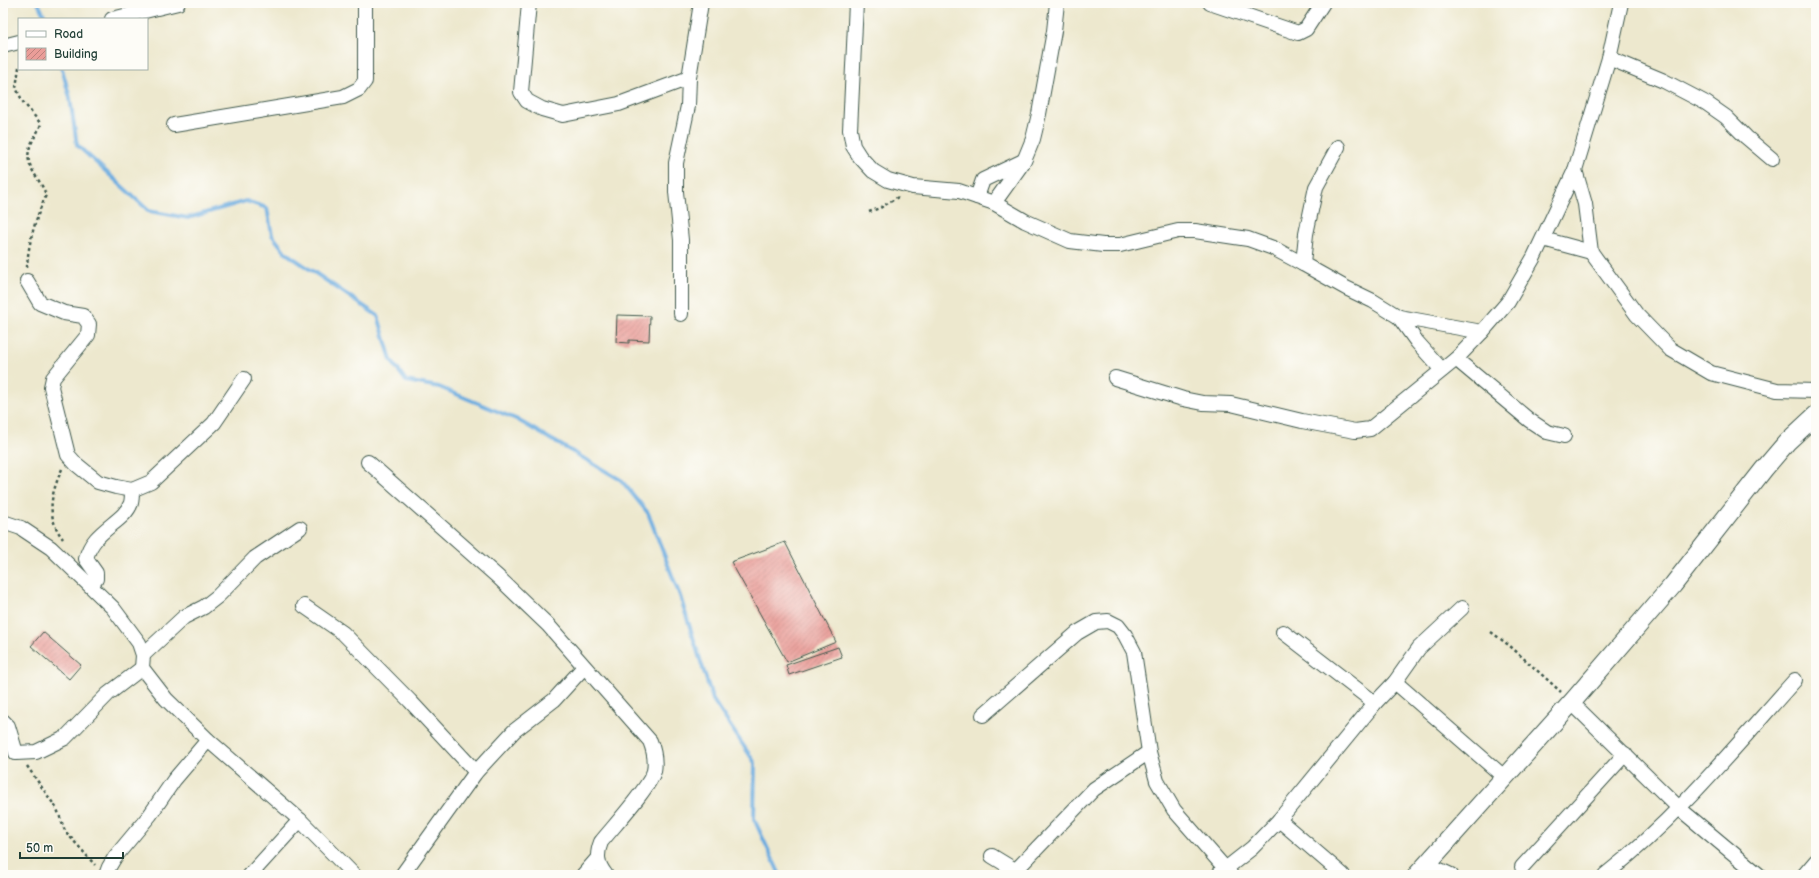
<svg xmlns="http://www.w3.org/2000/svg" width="1819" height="878" font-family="'Balsamiq Sans',sans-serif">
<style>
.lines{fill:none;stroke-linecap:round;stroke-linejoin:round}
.stream{stroke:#6cacdf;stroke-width:4}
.building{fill:url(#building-hatch)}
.minor-casing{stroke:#3e574b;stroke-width:16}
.tertiary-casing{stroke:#3e574b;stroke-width:20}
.path{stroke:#3e574b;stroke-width:2.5;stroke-dasharray:3 3;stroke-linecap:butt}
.minor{stroke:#fff;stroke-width:14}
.tertiary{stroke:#fff;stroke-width:18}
</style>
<defs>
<pattern id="building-hatch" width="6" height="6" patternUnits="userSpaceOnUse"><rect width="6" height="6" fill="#ea9d98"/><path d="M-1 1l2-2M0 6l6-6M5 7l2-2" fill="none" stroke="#bd817d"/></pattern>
</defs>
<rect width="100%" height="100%" fill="#fdfcf7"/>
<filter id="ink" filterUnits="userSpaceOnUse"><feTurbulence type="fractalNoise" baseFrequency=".025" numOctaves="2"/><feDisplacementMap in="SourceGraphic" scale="8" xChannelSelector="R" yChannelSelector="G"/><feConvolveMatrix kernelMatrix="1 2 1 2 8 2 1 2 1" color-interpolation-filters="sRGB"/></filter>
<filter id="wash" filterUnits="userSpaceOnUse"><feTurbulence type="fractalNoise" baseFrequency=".012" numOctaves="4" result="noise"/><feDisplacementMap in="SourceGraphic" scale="16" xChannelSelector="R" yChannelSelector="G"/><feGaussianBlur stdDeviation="0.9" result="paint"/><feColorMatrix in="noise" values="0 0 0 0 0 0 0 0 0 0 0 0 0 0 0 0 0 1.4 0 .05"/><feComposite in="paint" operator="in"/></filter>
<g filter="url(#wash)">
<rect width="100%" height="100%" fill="#ede8ce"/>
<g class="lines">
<g class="stream">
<path d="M 38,3 L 46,19"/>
<path d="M 62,69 L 70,98 L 77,145 L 149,211 L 188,218 L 246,201 L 267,208 L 272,235 L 286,253 L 378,316 L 391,360 L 406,381 L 439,387 L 516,419 L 621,480 L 648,513 L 680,596 L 713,700 L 755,763 L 754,819 L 780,875"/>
</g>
</g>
<g id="blocks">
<g class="building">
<path d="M 617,315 L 650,316 L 649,341 L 629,340 L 629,343 L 616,342 Z"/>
<path d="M 785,542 L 836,642 L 787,662 L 731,562 Z"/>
<path d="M 43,632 L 81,665 L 69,679 L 31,646 Z"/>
<path d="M 838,647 L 842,657 L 789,675 L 786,665 Z"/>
</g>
</g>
</g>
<g filter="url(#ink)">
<use href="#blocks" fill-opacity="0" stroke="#3e574b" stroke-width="1"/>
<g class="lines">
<defs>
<g id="minor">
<path d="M 529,3 L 521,92 L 527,101 L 542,109 L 563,115 L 619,104 L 689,78"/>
<path d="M 856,3 L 850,130 L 853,146 L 860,157 L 873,171 L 888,180 L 913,187 L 959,191 L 994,203 L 1025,221 L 1070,241 L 1103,245 L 1120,245 L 1178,231 L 1195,231 L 1248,239 L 1273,248 L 1303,264"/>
<path d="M 1210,3 L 1298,33 L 1306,29 L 1323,3"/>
<path d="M 1621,3 L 1609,58 L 1575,170 L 1585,204 L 1591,252 L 1637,315 L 1670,349 L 1711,373 L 1777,390 L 1816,391"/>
<path d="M 112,19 L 178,3"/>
<path d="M 3,46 L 19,42"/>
<path d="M 1609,58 L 1664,81 L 1706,103 L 1726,117 L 1746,137 L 1772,159"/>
<path d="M 174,125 L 343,97 L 359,89 L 365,81 L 365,3"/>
<path d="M 1338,147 L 1316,187 L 1306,234 L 1303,264 L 1346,288 L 1373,301 L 1399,317 L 1482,332 L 1508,302 L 1534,257 L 1575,170"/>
<path d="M 977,197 L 983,180 L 1023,161"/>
<path d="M 994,203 L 1024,161 L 1033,139 L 1039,114 L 1054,31 L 1057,3"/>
<path d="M 1543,239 L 1591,252"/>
<path d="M 27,281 L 40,303 L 64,313 L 83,316 L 89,324 L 88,335 L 53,378 L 51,387 L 68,455 L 76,464 L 98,482 L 116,487 L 132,490 L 151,482 L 214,423 L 244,379"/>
<path d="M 681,314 L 681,240 L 676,192 L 676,163 L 688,106 L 689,78 L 701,3"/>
<path d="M 1399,317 L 1417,342 L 1442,370"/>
<path d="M 1456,359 L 1529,420 L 1547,432 L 1564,436"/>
<path d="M 1115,378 L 1183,399 L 1203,403 L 1231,404 L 1302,421 L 1355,431 L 1370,429 L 1456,359 L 1482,332"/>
<path d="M 368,462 L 498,577 L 548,625 L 650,741 C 654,751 656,760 654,771 C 650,787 613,827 601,842 C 596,855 597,864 606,875"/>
<path d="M 3,522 L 21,528 L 51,548 L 113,608 L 139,643 L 143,655 L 142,668 L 166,699 L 208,740 L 300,820 L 354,875"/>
<path d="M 91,586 L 96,579 L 96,573 L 86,559 C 92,530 124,523 131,503 C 132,499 132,494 132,490"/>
<path d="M 304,606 L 343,633 L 410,701 L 476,772"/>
<path d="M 1283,632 L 1375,703"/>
<path d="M 143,655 L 184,617 L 204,607 L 218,596 L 255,558 L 300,528"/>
<path d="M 1395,682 L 1504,777"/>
<path d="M 1571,702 L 1680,809 L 1759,875"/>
<path d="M 983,715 L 1077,633 L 1096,622 L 1108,621 L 1118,626 L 1125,635 L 1134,652 L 1149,752 L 1157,781 L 1174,810 L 1231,875"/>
<path d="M 3,721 L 8,726 L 16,753 L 36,752 L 65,738 L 108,694 L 142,668"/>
<path d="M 1279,820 L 1343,875"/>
<path d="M 992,856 L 1015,870 L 1018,868 L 1094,789 L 1149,752"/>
<path d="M 1427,864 L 1451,875"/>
<path d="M 1522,867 L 1625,754"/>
<path d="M 1219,874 L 1252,848 L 1279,820 L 1375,703 L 1395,682 L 1419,648 L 1462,608"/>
<path d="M 106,875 L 109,867 L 115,857 L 150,815 L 174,780 L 208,740"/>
<path d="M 250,875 L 300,820"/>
<path d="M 402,875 L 476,772 L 514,731 L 554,700 L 584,667"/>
<path d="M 583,875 L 597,859"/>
<path d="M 1605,875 C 1677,818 1734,748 1795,680"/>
<path d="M 1804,875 L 1816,861"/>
</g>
<path id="tertiary" d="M 1417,875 L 1573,701 L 1673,585 L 1764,469 L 1787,442 L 1816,415"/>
</defs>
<use href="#minor" class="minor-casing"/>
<use href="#tertiary" class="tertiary-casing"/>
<g class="path">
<path d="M 19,67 L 16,88 L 23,102 L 41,124 C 38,133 31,141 29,150 C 25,168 41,179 46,195 C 36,217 28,243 27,268"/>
<path d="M 869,212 L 880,208 L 898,197"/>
<path d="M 62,469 C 51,494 45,515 63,539"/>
<path d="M 1491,632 L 1510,646 L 1561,692"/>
<path d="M 27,766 L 57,809 L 65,831 L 95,865"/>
</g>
<use href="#minor" class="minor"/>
<use href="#tertiary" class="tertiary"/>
</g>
</g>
<rect width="1819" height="878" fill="none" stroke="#fdfcf7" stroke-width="16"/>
<rect x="18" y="18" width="130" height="52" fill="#fdfcf7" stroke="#a4b0a9"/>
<rect x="26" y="31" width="20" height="6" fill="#ffffff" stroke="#a4b0a9"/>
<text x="54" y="38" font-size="12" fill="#1f3d34">Road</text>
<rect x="26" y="48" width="20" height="12" fill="url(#building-hatch)" stroke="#a4b0a9"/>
<text x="54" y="58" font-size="12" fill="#1f3d34">Building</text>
<path d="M20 852v6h103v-6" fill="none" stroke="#1f3d34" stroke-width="2"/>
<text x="26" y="852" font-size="12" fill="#1f3d34" stroke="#fdfcf7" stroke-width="3" paint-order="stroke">50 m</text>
</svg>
